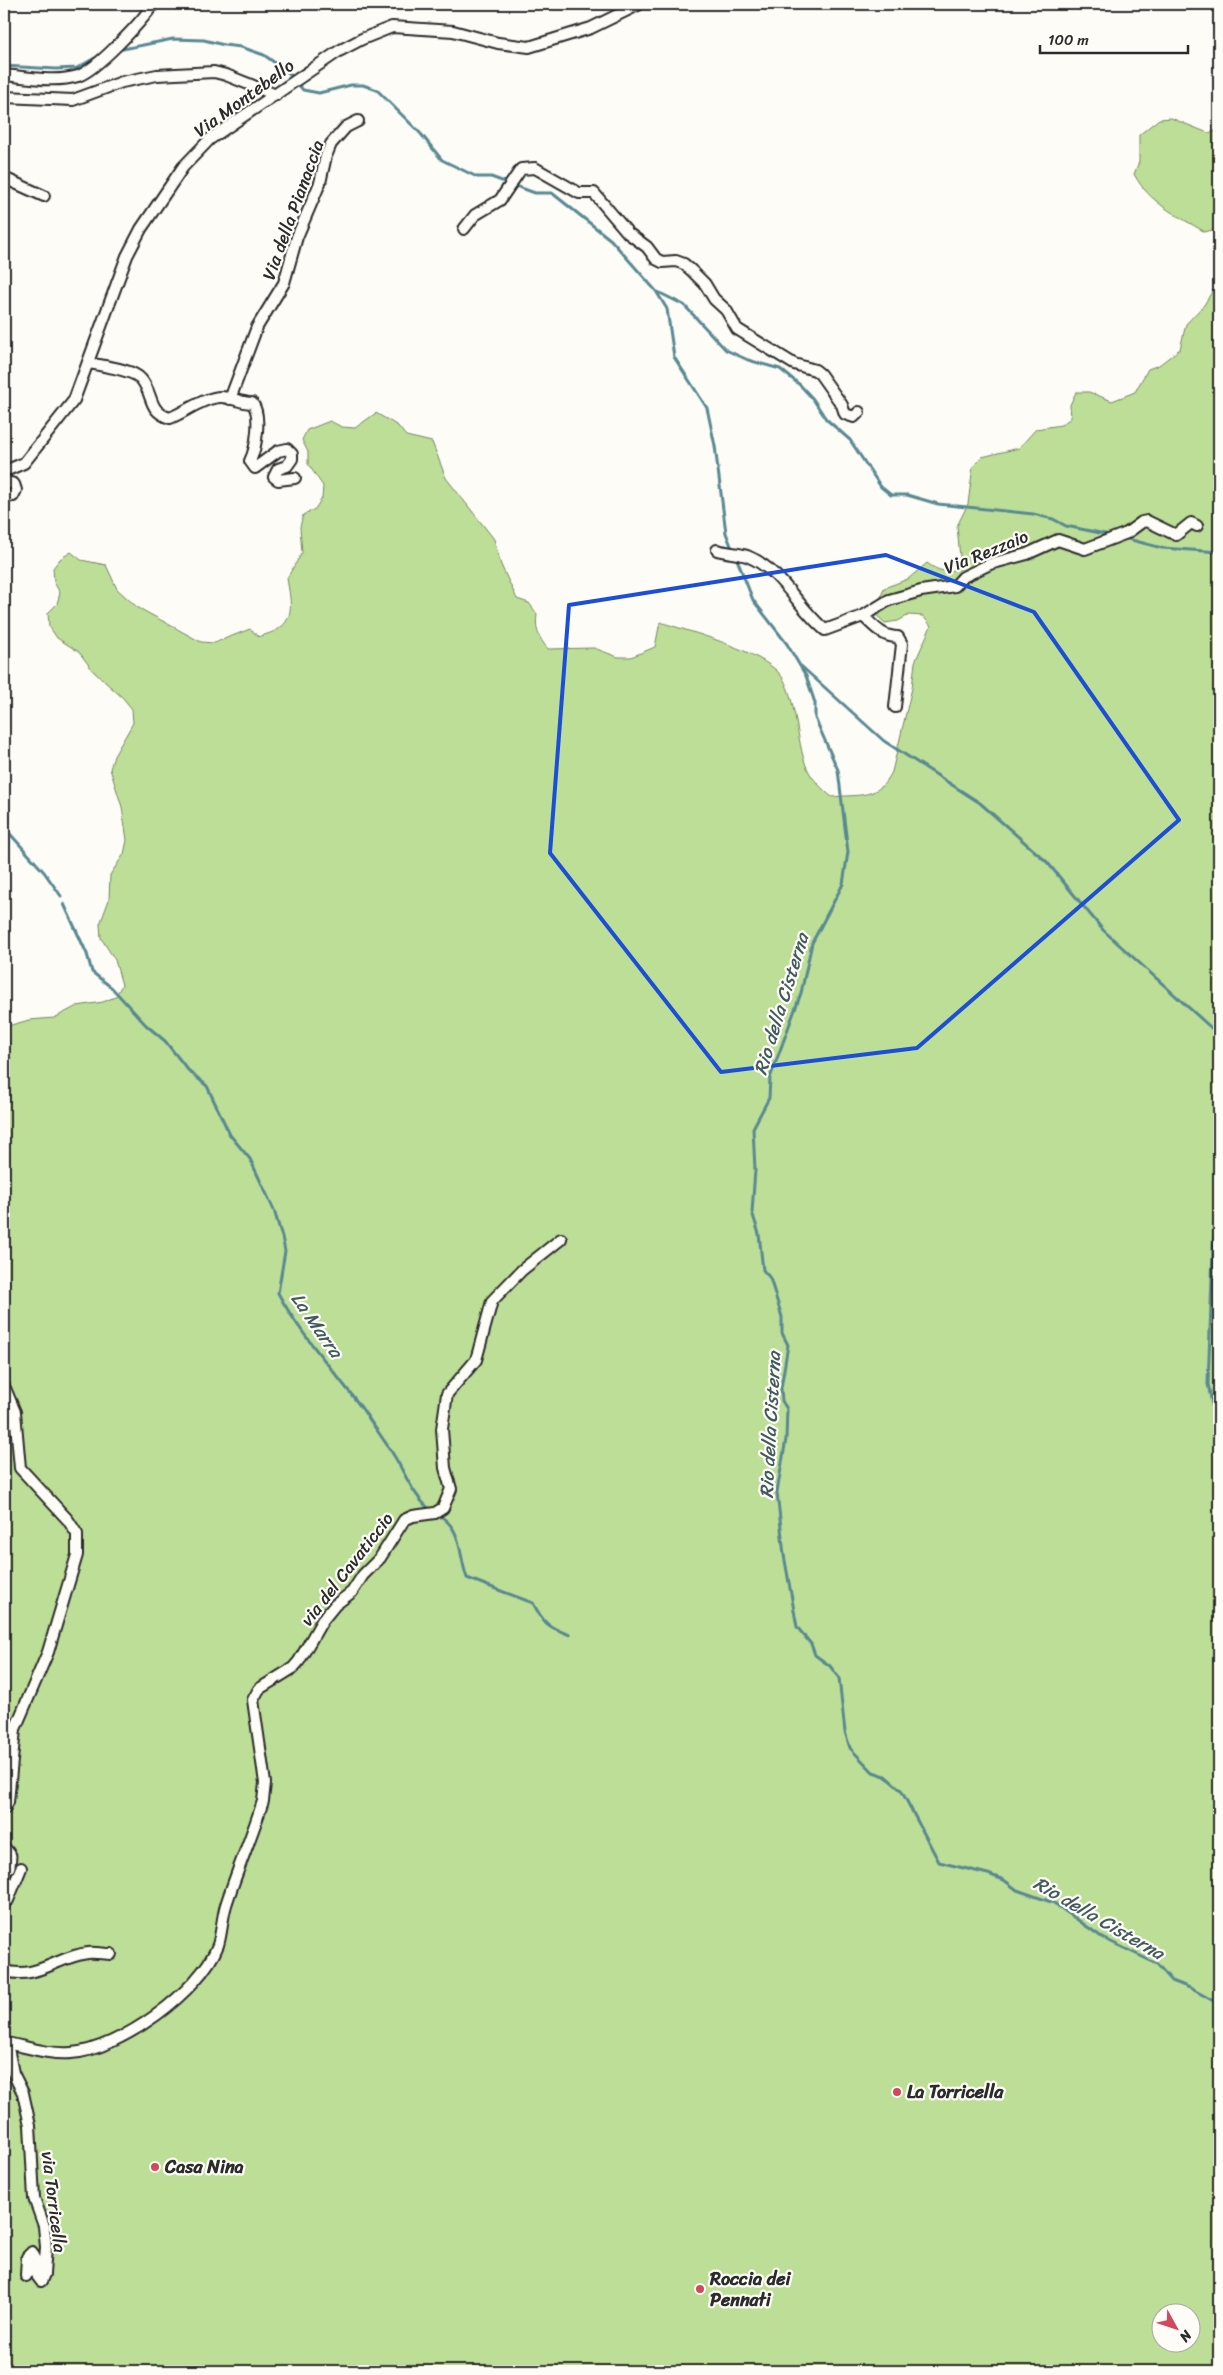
<svg xmlns="http://www.w3.org/2000/svg" width="1223" height="2375" font-family="Sriracha,sans-serif">
<style>
.green{fill:#bdde97;stroke:#748461;fill-rule:evenodd}
.lines{fill:none;stroke-linecap:round;stroke-linejoin:round}
.stream{stroke:#598991;stroke-width:3}
.street-casing{stroke:#2b2b2b;stroke-width:14}
.secondary-casing{stroke:#2b2b2b;stroke-width:19}
.street{stroke:#fdfcf7;stroke-width:10}
.secondary{stroke:#fdfcf7;stroke-width:15}
.marked{fill:none;stroke:#1d4ed8;stroke-width:4;stroke-linejoin:round}
.poi-dot{fill:#d1495b;stroke:#fdfcf7;stroke-width:2}
.labels{text-anchor:middle;dominant-baseline:central;stroke-width:4.5;stroke-linejoin:round;paint-order:stroke}
.street-label{font-size:18px;fill:#2b2b2b;stroke:#fdfcf7}
.poi-label{font-size:18px;font-weight:bold;fill:#2b2b2b;stroke:#fdfcf7;text-anchor:start}
.water-label{font-size:19px;font-style:italic;fill:#425a5e;stroke:#fdfcf7}
</style>
<rect width="100%" height="100%" fill="#fdfcf7"/>
<filter id="ink" filterUnits="userSpaceOnUse"><feTurbulence type="fractalNoise" baseFrequency=".02" numOctaves="2"/><feDisplacementMap in="SourceGraphic" scale="10" xChannelSelector="R" yChannelSelector="G"/><feConvolveMatrix kernelMatrix="1 2 1 2 8 2 1 2 1" color-interpolation-filters="sRGB"/></filter>
<g filter="url(#ink)">
<g class="green">
<path d="M 1171,118 L 1208,133 L 1219,130 L 1219,228 L 1205,232 C 1178,216 1149,203 1134,174 L 1139,162 L 1139,135 L 1159,119 Z"/>
<path d="M 1219,280 L 1219,2371 L 4,2371 L 4,1027 L 29,1020 L 54,1018 L 77,1006 L 103,1002 L 115,997 L 122,985 L 115,960 L 101,938 L 100,924 L 109,900 L 110,875 L 124,854 L 127,840 L 122,807 L 110,769 L 114,756 L 133,723 L 132,709 L 123,698 L 94,672 L 79,652 L 57,638 L 49,626 L 48,613 L 57,604 L 60,593 L 54,582 L 53,568 L 60,559 L 71,552 L 81,560 L 106,565 L 117,589 L 137,607 L 201,642 L 214,643 L 250,629 L 259,637 C 266,634 276,632 281,627 C 296,616 289,593 287,578 L 302,553 L 300,527 L 303,515 L 315,509 L 322,498 L 323,486 L 308,464 L 308,452 L 302,440 L 307,430 L 330,421 L 342,427 L 355,428 L 376,413 L 398,426 L 406,436 L 432,442 L 446,478 L 494,539 L 501,565 L 517,599 L 529,603 L 537,614 C 535,629 538,637 548,649 L 594,648 L 618,657 L 631,657 L 655,647 L 660,622 C 694,633 749,647 776,670 C 796,686 796,743 807,768 C 812,779 822,789 832,797 C 859,794 878,800 892,772 L 912,688 L 915,662 L 931,626 L 923,616 L 909,615 L 898,621 L 885,623 L 875,614 L 884,588 L 908,579 L 927,563 C 939,572 947,573 961,568 L 957,526 L 968,504 L 973,466 L 982,457 L 1019,448 L 1036,429 L 1061,425 L 1071,418 L 1070,405 L 1076,392 L 1089,392 L 1112,401 L 1135,392 L 1148,369 L 1159,365 L 1180,349 L 1186,324 L 1204,305 ZM 1160,2312 L 1190,2312 L 1190,2342 L 1160,2342 Z"/>
</g>
<g class="lines">
<g class="stream">
<path d="M 118,50 L 173,39 L 204,40 L 224,45 L 241,47 L 264,55 L 289,73 L 303,90 L 319,93 L 351,85 L 363,85 L 377,90 L 421,134 L 442,160 L 477,177 L 491,177 L 535,193 L 552,193 L 611,240 L 656,291 L 667,309 L 674,357 L 707,408 L 715,446 L 726,533 L 733,551"/>
<path d="M 4,66 L 56,69 L 77,68 L 100,55"/>
<path d="M 658,292 L 684,305 L 726,350 L 748,360 L 780,369 L 800,385 L 813,399 L 826,419 L 850,440 L 881,487 L 891,495 L 907,495 L 938,504 L 1033,514 L 1053,519 L 1066,526 L 1110,535"/>
<path d="M 1124,538 L 1162,548 L 1219,552"/>
<path d="M 736,557 L 753,600 L 787,644 L 806,676 L 815,703 L 815,718 L 838,770 L 848,852 L 843,884 L 812,943 L 801,993 L 770,1078 L 769,1098 L 753,1128 L 755,1170 L 752,1212 L 759,1234 L 763,1270 L 770,1278 L 782,1317 L 782,1333 L 788,1345 L 781,1388 L 782,1401 L 787,1409 L 786,1439 L 777,1492 L 784,1555 L 797,1627 L 811,1644 L 815,1655 L 830,1666 L 839,1678 L 845,1732 L 850,1748 L 873,1772 L 885,1776 L 901,1790 L 939,1862 L 988,1874 L 1004,1880 L 1017,1890 L 1054,1903 L 1103,1938 L 1157,1964 L 1172,1981 L 1190,1988 L 1219,2004"/>
<path d="M 801,666 L 884,741 L 980,803 L 1047,862 L 1103,930 L 1219,1035"/>
<path d="M 4,827 L 44,872 L 61,896"/>
<path d="M 64,904 L 87,954 L 92,972 L 112,988 L 146,1025 L 165,1041 L 188,1070 L 207,1086 L 230,1135 L 250,1159 L 274,1210 L 282,1237 L 285,1251 L 278,1293 C 301,1336 335,1371 363,1410 C 373,1425 384,1440 393,1454 C 405,1473 414,1498 432,1511"/>
<path d="M 1219,1173 L 1214,1225 L 1208,1384 L 1219,1438"/>
<path d="M 437,1514 C 463,1528 458,1553 467,1578 L 533,1603 C 544,1624 548,1627 570,1635"/>
</g>
<defs>
<g id="street">
<path d="M 4,75 C 27,77 55,83 78,76 C 96,70 143,21 153,4"/>
<path d="M 4,97 L 73,100 L 122,82 L 157,75 L 214,72 L 226,75 L 276,95"/>
<path d="M 4,178 L 44,196"/>
<path d="M 464,229 L 475,215 L 500,200 L 521,169 L 535,168 L 579,193 L 594,193 L 628,233 L 647,247 L 656,259 L 662,262 L 676,261 L 684,264 L 692,271 L 705,284 L 714,299 L 726,310 L 737,329 L 794,364 L 815,370 L 820,374 L 842,405 L 845,414 L 854,417 L 859,412"/>
<path d="M 89,363 C 101,366 133,369 141,379 C 154,394 147,411 170,418 C 185,412 205,397 221,397 C 231,397 241,403 252,403 C 262,414 256,449 250,461 L 255,468 L 278,451 L 287,449 L 292,454 L 292,459 L 287,466 L 278,469 L 274,477 L 278,480 L 295,478"/>
<path d="M 230,399 L 257,327 L 284,283 L 297,237 L 320,183 L 326,156 L 331,144 L 346,127 L 358,121"/>
<path d="M 4,468 L 10,469 L 24,463 L 74,400 L 127,256 L 141,229 L 183,167 L 210,139 L 339,51 L 362,39 L 392,27 L 453,31 L 498,43 L 529,47 L 591,28 L 640,4"/>
<path d="M 4,481 L 14,484 L 16,490 L 13,496 L 4,497"/>
<path d="M 717,550 C 727,553 738,553 747,556 C 782,570 797,607 825,630 L 863,616 C 874,626 882,637 898,637 L 902,644 L 895,707"/>
<path d="M 863,616 L 889,600 L 921,591 L 955,586 L 963,577 L 990,564 L 1027,554 L 1058,540 L 1085,549 L 1127,533 L 1142,522 L 1147,521 L 1176,535 L 1191,523 L 1197,526"/>
<path d="M 4,1386 L 15,1412 L 20,1468 L 68,1520 L 77,1534 L 77,1555 L 48,1652 L 15,1729 L 8,1802 L 4,1809"/>
<path d="M 4,1900 L 8,1900 L 21,1868"/>
<path d="M 4,1971 C 38,1980 58,1956 88,1953 C 95,1952 104,1954 111,1954"/>
<path d="M 4,2041 L 7,2043 L 13,2073 L 23,2093 L 30,2125 L 34,2198 L 44,2226 L 46,2247 L 44,2274 L 41,2281 L 35,2273 L 36,2260 L 32,2252 L 27,2257 L 26,2276"/>
<path d="M 7,2043 C 27,2047 50,2055 71,2053 C 119,2050 201,1991 218,1945 C 222,1932 222,1918 226,1905 C 237,1870 252,1836 263,1801 L 265,1783 L 253,1700 L 259,1689 L 293,1668 L 299,1661 L 322,1621 L 335,1605 L 352,1592 L 363,1575 L 380,1558 L 404,1520 L 413,1516 L 435,1513 L 443,1508 L 451,1489 L 445,1468 L 442,1429 L 447,1394 L 476,1360 L 492,1301 L 522,1270 L 561,1239"/>
</g>
<path id="secondary" d="M 4,1851 L 8,1856 L 7,1866 L 4,1868"/>
</defs>
<use href="#street" class="street-casing"/>
<use href="#secondary" class="secondary-casing"/>
<use href="#street" class="street"/>
<use href="#secondary" class="secondary"/>
</g>
</g>
<path class="marked" d="M 886,555 L 1034,612 L 1179,820 L 917,1048 L 721,1072 L 550,853 L 569,605 Z"/>
<g class="poi-dot">
<circle cx="897" cy="2092" r="5"/>
<circle cx="155" cy="2167" r="5"/>
<circle cx="700" cy="2289" r="5"/>
</g>
<g class="labels">
<g class="street-label">
<text transform="translate(244 98) rotate(-36)">Via Montebello</text>
<text transform="translate(293 210) rotate(-70)">Via della Pianaccia</text>
<text transform="translate(986 552) rotate(-22)">Via Rezzaio</text>
<text transform="translate(347 1569) rotate(-52)">via del Cavaticcio</text>
<text transform="translate(54 2202) rotate(83)">via Torricella</text>
</g>
<g class="poi-label">
<text x="907" y="2092">La Torricella</text>
<text x="165" y="2167">Casa Nina</text>
<text x="710" y="2279">Roccia dei<tspan x="710" dy="21">Pennati</tspan></text>
</g>
<g class="water-label">
<text transform="translate(781 1004) rotate(-73)">Rio della Cisterna</text>
<text transform="translate(317 1325) rotate(55)">La Marra</text>
<text transform="translate(770 1425) rotate(-87)">Rio della Cisterna</text>
<text transform="translate(1099 1918) rotate(30)">Rio della Cisterna</text>
</g>
</g>
<rect width="1223" height="2375" fill="none" stroke="#fdfcf7" stroke-width="20"/>
<rect x="10" y="10" width="1203" height="2355" fill="none" stroke="#2b2b2b" stroke-width="2" filter="url(#ink)"/>
<g transform="translate(1176 2328) rotate(130)"><circle r="24" fill="#fdfcf7" stroke="#a9a8a5"/>
<path d="M0-4L9 19L0 12L-9 19Z" fill="#d1495b"/>
<text y="-8" font-size="14" font-weight="bold" text-anchor="middle" fill="#2b2b2b">N</text>
</g>
<path d="M1040 45v8h148v-8" fill="none" stroke="#2b2b2b" stroke-width="2.5"/>
<text x="1048" y="45" font-size="15" fill="#2b2b2b" stroke="#fdfcf7" stroke-width="4" paint-order="stroke">100 m</text>
</svg>
